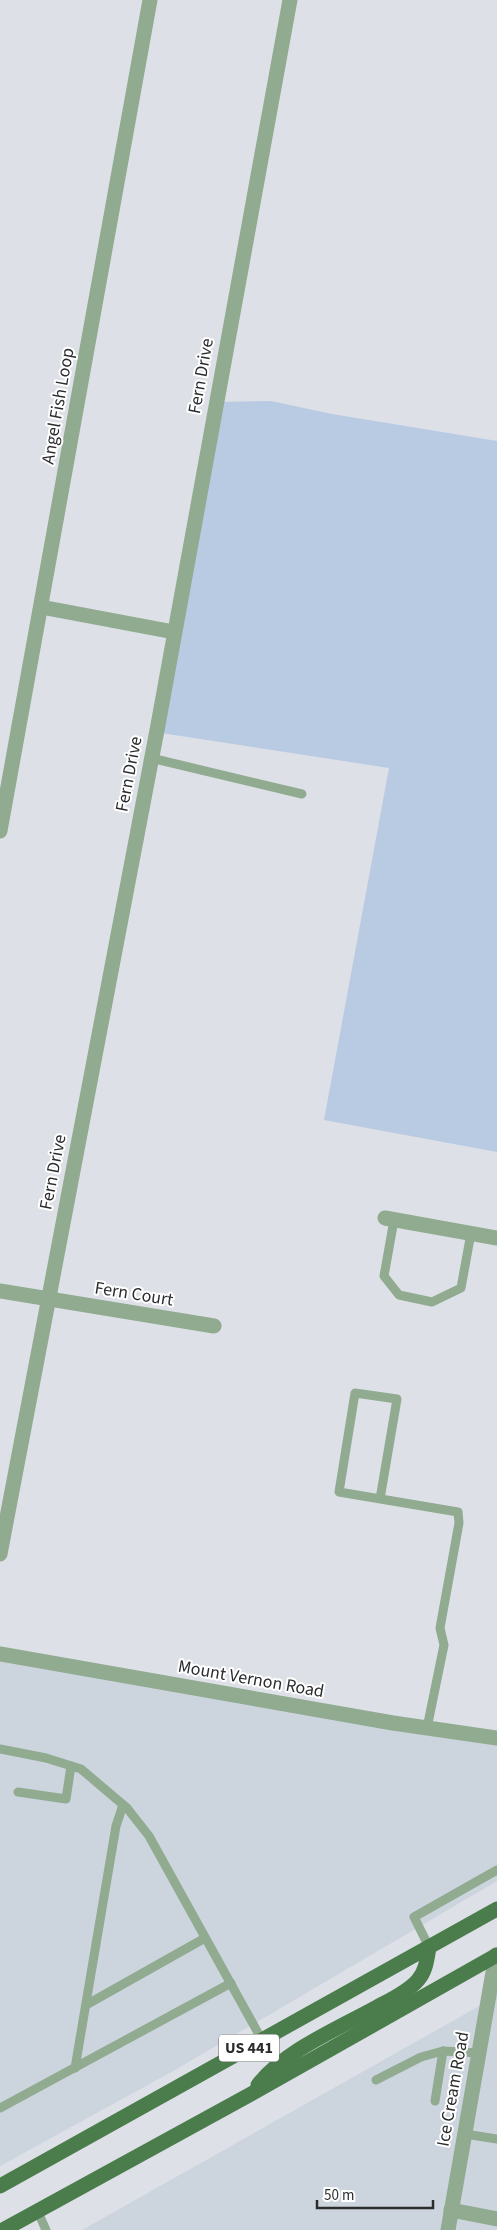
<svg xmlns="http://www.w3.org/2000/svg" width="497" height="2230" font-family="'Source Sans 3',sans-serif">
<style>
.built{fill:#ccd4de}
.green{fill:#b9cae3}
.lines{fill:none;stroke-linecap:round;stroke-linejoin:round}
.service{stroke:#90ab90;stroke-width:9}
.minor{stroke:#90ab90;stroke-width:15}
.primary{stroke:#4b7d4c;stroke-width:15}
.labels{text-anchor:middle;dominant-baseline:central;stroke-width:4;stroke-linejoin:round;paint-order:stroke}
.shield{fill:#fff;stroke:#6b6b6d;stroke-width:1}
.shield-label{font-size:16px;font-weight:bold;fill:#2b2c2e}
.street-label{font-size:18px;fill:#2b2c2e;stroke:#fff}
</style>
<rect width="100%" height="100%" fill="#dde0e6"/>
<g class="built">
<path d="M 0,1653 L 497,1734 L 497,1881 L 175,2070 L 0,2166 Z"/>
<path d="M 497,1996 L 497,2230 L 82,2230 Z"/>
</g>
<path class="green" d="M 271,401 L 332,414 L 497,441 L 497,1152 L 324,1120 L 389,768 L 161,733 L 217,402 Z"/>
<g class="lines">
<g class="service">
<path d="M 151,758 L 302,794"/>
<path d="M 394,1220 L 384,1276 L 399,1295 L 432,1302 L 461,1288 L 471,1233"/>
<path d="M 380,1499 L 397,1399 L 355,1393 L 339,1492 L 458,1512 L 459,1523 L 440,1628 L 444,1645 L 427,1728"/>
<path d="M 0,1749 L 46,1758 L 81,1769 L 127,1808 L 149,1836 L 262,2040"/>
<path d="M 18,1792 L 66,1799 L 71,1766"/>
<path d="M 429,1947 L 414,1917 L 497,1870"/>
<path d="M 86,2005 L 205,1938"/>
<path d="M 75,2068 L 116,1826 L 123,1805"/>
<path d="M 376,2080 L 421,2057 L 443,2051 L 479,2053"/>
<path d="M 435,2101 L 443,2051"/>
<path d="M 0,2108 L 231,1983"/>
<path d="M 465,2134 L 497,2139"/>
<path d="M 38,2212 L 46,2230"/>
</g>
<g class="minor">
<path d="M 41,607 L 174,632"/>
<path d="M 0,831 L 150,0"/>
<path d="M 385,1218 L 497,1238"/>
<path d="M 0,1291 L 214,1326"/>
<path d="M 0,1554 L 158,725 L 290,0"/>
<path d="M 0,1654 L 393,1723 L 497,1738"/>
<path d="M 451,2210 L 497,2219"/>
<path d="M 448,2230 L 496,1955"/>
</g>
<g class="primary">
<path d="M 258,2085 C 284,2051 339,2028 377,2007 C 390,2000 408,1992 418,1980 C 426,1971 427,1959 429,1947"/>
<path d="M 0,2186 L 497,1909"/>
<path d="M 3,2230 L 251,2094 L 497,1955"/>
</g>
</g>
<g class="labels">
<rect class="shield" x="219" y="2034.5" width="60" height="27" rx="4"/>
<g class="shield-label">
<text x="249" y="2048">US 441</text>
</g>
<g class="street-label">
<text transform="translate(201 376) rotate(-80)">Fern Drive</text>
<text transform="translate(58 406) rotate(-80)">Angel Fish Loop</text>
<text transform="translate(129 774) rotate(-79)">Fern Drive</text>
<text transform="translate(53 1172) rotate(-79)">Fern Drive</text>
<text transform="translate(134 1294) rotate(9)">Fern Court</text>
<text transform="translate(251 1679) rotate(10)">Mount Vernon Road</text>
<text transform="translate(453 2089) rotate(-80)">Ice Cream Road</text>
</g>
</g>
<path d="M317 2200v8h116v-8" fill="none" stroke="#2b2c2e" stroke-width="2.5"/>
<text x="324" y="2200" font-size="15" fill="#2b2c2e" stroke="#ffffff" stroke-width="4" paint-order="stroke">50 m</text>
</svg>
